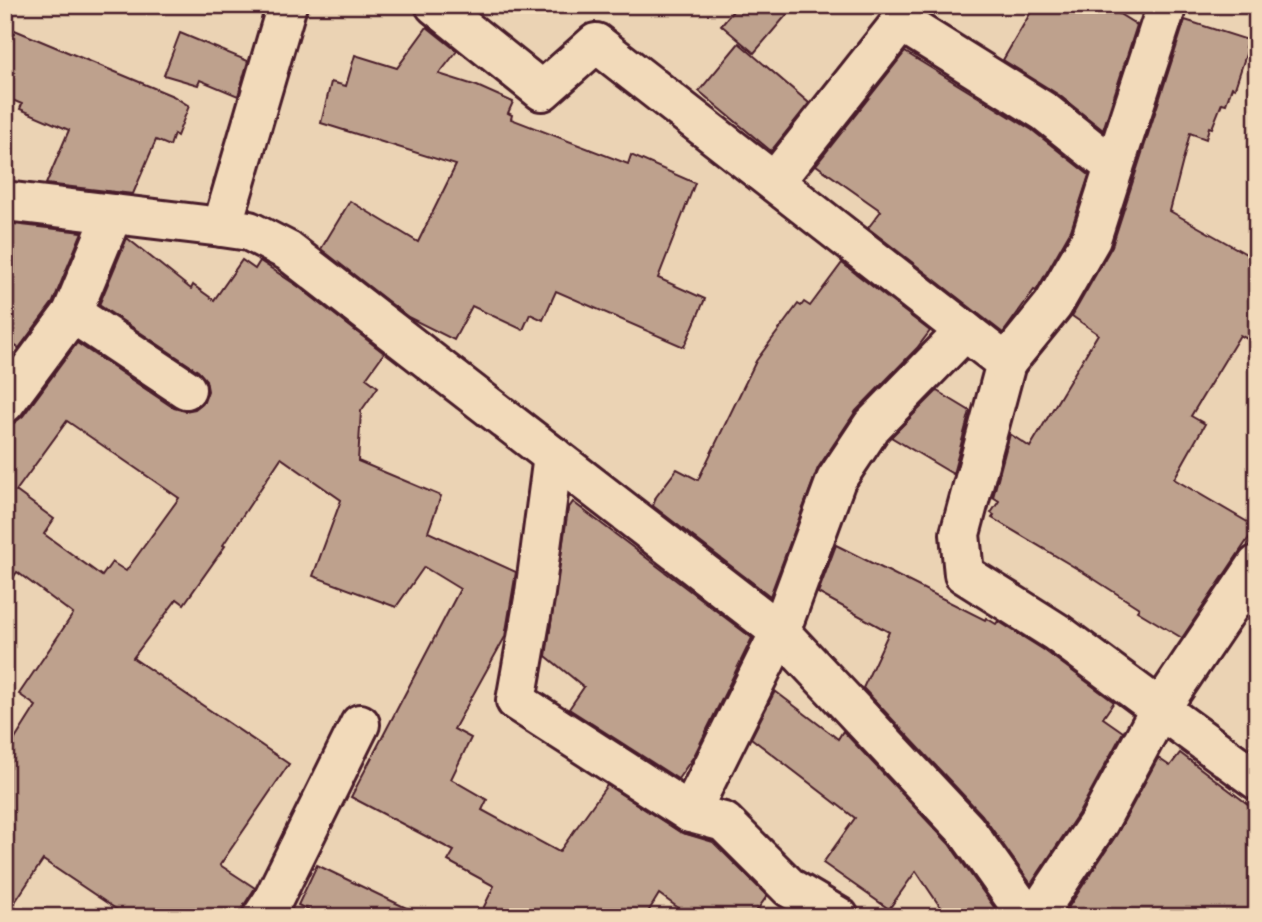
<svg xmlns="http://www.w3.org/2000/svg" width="1262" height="922" font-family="Caveat,sans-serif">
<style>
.building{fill:#bea18d;stroke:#4a1f2b;stroke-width:2;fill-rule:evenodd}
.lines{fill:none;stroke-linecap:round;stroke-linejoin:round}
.street-casing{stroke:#4a1f2b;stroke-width:44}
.street{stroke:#f2daba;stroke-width:38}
</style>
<rect width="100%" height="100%" fill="#ebd3b4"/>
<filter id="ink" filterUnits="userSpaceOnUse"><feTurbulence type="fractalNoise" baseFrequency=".0143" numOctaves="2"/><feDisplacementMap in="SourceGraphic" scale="14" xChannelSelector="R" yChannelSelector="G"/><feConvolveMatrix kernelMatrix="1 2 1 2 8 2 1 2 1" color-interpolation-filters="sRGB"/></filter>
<g filter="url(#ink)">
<g class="building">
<path d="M 738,5 L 795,5 L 754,53 L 721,25 Z"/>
<path d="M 1035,5 L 1105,5 L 1137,25 L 1103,130 L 1059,95 L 1003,60 Z"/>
<path d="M 1185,20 L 1248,40 L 1245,47 L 1248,48 L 1235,88 L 1232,87 L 1226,104 L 1222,103 L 1212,128 L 1209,127 L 1206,139 L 1190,133 L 1170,211 L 1257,260 L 1257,344 L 1240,335 L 1191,416 L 1205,424 L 1174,479 L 1256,527 L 1182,638 L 1137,611 L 1139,608 L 1086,574 L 992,518 L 994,515 L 991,513 L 999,501 L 993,497 L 1010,434 L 1030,447 L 1098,334 L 1072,316 L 1112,246 Z"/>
<path d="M 5,26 L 173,96 L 189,106 L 177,136 L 174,134 L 170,146 L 156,140 L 133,194 L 46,184 L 69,130 L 20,109 L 22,104 L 5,97 Z"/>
<path d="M 427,27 L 457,51 L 439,74 L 477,86 L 513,102 L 508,113 L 512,115 L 511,119 L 628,164 L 631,155 L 695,183 L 658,278 L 705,299 L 684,347 L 556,291 L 543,320 L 530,314 L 523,330 L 472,306 L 454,340 L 408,317 L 321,249 L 350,201 L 418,242 L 456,165 L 321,123 L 331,82 L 346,86 L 355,55 L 397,68 Z"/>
<path d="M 180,33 L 248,61 L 238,96 L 200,80 L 198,85 L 164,75 Z"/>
<path d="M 739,43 L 809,103 L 771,151 L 699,91 Z"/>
<path d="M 905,52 L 1032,130 L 1089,175 L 1071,230 L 1036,291 L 1034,290 L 1003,333 L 868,228 L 881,211 L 816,165 Z"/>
<path d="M 13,224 L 82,232 L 53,302 L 19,348 L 5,341 L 5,241 Z"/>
<path d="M 127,238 L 191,289 L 193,285 L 214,300 L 242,260 L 255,269 L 260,261 L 299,287 L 384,353 L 366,378 L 378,387 L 361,411 L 358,461 L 441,496 L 428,532 L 516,572 L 505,637 L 454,729 L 471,738 L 451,779 L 487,800 L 482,810 L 559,852 L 607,785 L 680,832 L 713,842 L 767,896 L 752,917 L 691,917 L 659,894 L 645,917 L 479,917 L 494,886 L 448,861 L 454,851 L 351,797 L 460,589 L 424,567 L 396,607 L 313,576 L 341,500 L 281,458 L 223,545 L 225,546 L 184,604 L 177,599 L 133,658 L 289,764 L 220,865 L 255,888 L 244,905 L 240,917 L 128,917 L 43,860 L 5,917 L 5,755 L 36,706 L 19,694 L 73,614 L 17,572 L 5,590 L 5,424 L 14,423 L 23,416 L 77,343 L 174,408 L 185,411 L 195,409 L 204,402 L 208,391 L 206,380 L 198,371 L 99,305 ZM 67,421 L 179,498 L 126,571 L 112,562 L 102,576 L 44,534 L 54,519 L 16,491 Z"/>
<path d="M 842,263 L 930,331 L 917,348 L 856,411 L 818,468 L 770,596 L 653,506 L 656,497 L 677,469 L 698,480 L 756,361 L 798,304 L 801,306 L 804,302 L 810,306 Z"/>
<path d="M 937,391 L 970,411 L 953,474 L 891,437 Z"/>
<path d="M 573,502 L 752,638 L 694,756 L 678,779 L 569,709 L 584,687 L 546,656 L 568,509 Z"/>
<path d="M 836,545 L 985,620 L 986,618 L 996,624 L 998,621 L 1044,650 L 1114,702 L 1103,718 L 1123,732 L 1080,811 L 1031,884 L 982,815 L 863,688 L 889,632 L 818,593 Z"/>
<path d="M 775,691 L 838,739 L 843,731 L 949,844 L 1001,917 L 947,917 L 916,871 L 889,909 L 823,863 L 855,818 L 751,738 Z"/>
<path d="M 1180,753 L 1257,811 L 1257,917 L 1062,917 L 1117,834 L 1158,758 L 1170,766 Z"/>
<path d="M 317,865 L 425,917 L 322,917 L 298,905 Z"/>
</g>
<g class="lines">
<defs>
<g id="street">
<path d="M 435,5 L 542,91 L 596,43 L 1006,363 L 960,534 L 964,574 L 1056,632 L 1160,709 L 1257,565"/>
<path d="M 1114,167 L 1167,5"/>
<path d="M 775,181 L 901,22 L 1045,112 L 1114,167 L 1091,239 L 1053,305 L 1006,363"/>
<path d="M 5,201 L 222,227 L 249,231 L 288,251 L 780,632 L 966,830 L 1028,917"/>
<path d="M 222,227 L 287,5"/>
<path d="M 72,313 L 186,389"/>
<path d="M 5,403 L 72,313 L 113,214"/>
<path d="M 553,456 L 535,593 L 516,701 L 690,813 L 724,822 L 790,888 L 839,917"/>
<path d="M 690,813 L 780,632 L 836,480 L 872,426 L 965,331"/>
<path d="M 262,917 L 272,902 L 360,724"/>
<path d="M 1035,917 L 1099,822 L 1160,709 L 1257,780"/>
</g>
</defs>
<use href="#street" class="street-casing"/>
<use href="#street" class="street"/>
</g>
</g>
<rect width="1262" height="922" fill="none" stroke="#f2daba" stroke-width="28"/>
<rect x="14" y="14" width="1234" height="894" fill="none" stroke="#4a1f2b" stroke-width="2.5" filter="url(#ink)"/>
</svg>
